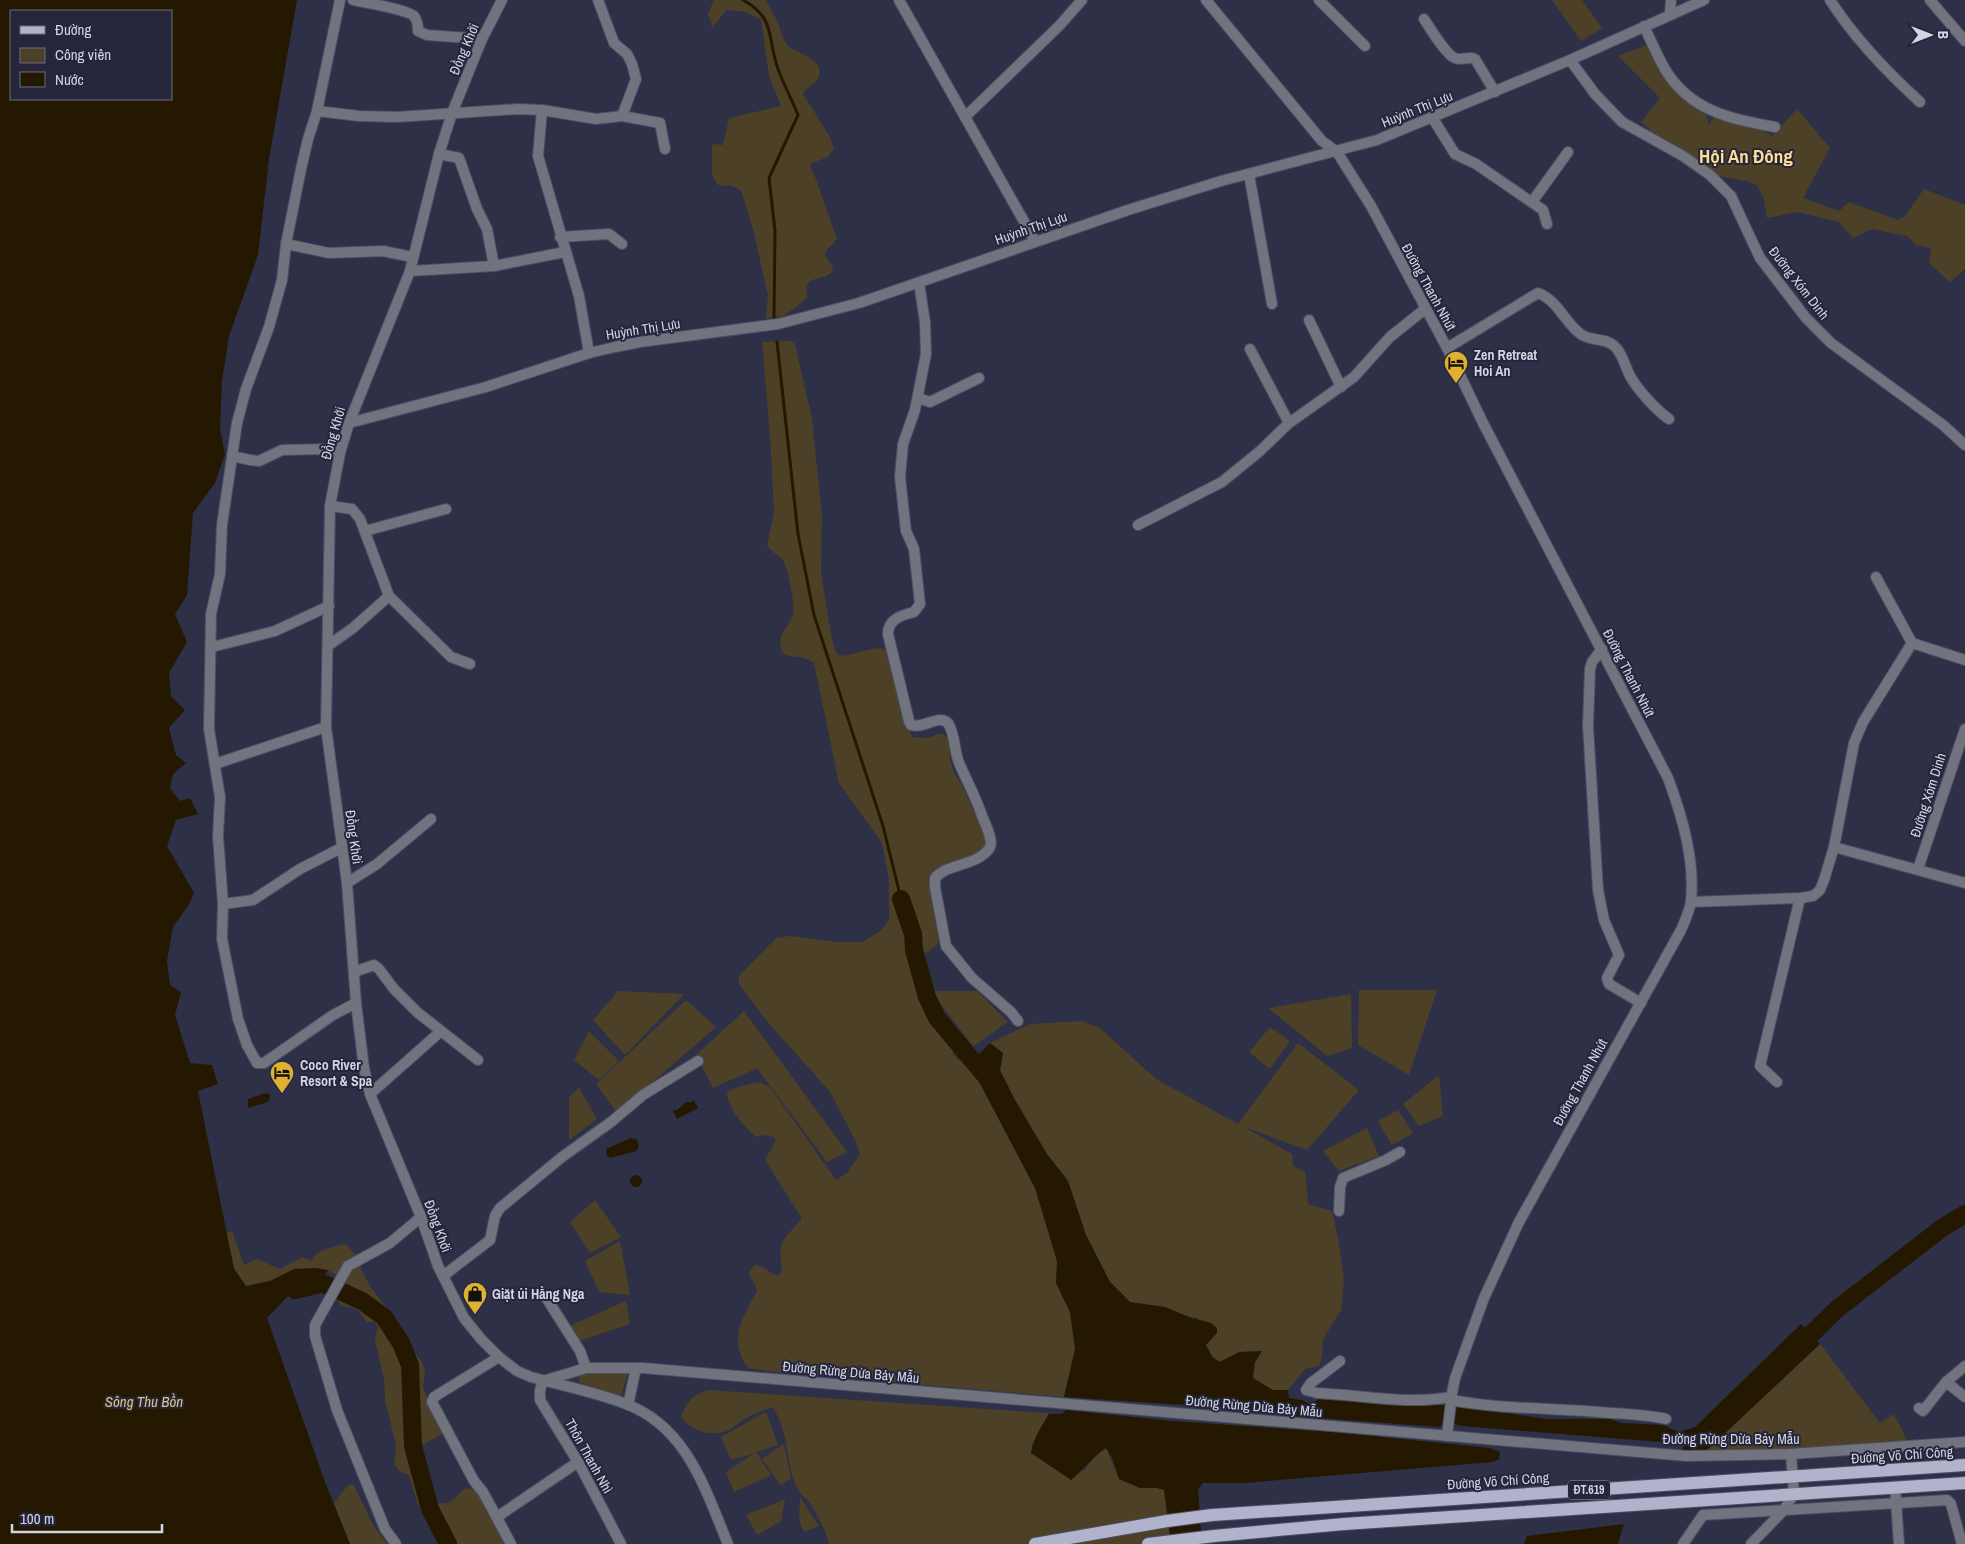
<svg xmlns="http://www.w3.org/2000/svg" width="1965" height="1544" font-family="'Archivo Narrow',sans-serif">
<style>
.green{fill:#4c4127}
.water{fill:#241900;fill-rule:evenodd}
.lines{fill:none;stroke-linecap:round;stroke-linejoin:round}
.stream{stroke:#241900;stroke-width:3}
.river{stroke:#241900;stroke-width:18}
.minor-casing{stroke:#4c4e63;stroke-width:12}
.tertiary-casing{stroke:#4c4e63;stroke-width:12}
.primary-casing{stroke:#4c4e63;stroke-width:14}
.minor{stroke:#71737f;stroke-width:10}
.tertiary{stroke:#71737f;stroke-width:10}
.primary{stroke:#b0b3cb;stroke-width:12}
.labels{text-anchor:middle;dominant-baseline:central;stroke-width:4;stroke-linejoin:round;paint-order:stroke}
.shield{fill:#25263c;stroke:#a0a0b2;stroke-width:1}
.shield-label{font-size:12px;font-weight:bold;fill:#d4d5e4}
.street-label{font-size:14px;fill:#d4d5e4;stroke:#25263c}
.poi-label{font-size:14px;font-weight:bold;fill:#d4d5e4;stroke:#25263c;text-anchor:start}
.water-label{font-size:15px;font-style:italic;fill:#ddc27e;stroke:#25263c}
.district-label{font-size:19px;font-weight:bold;fill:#fedf93;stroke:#25263c}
</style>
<rect width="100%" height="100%" fill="#2e3047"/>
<g class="green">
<path d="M 714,0 L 766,0 C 769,7 774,14 777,21 C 781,30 782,38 788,46 C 794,53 830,60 817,80 C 813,85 806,88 803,94 L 830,137 L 834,148 L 828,157 L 812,163 L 810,167 L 814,174 L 837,239 L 827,250 L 825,255 L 833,267 C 831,282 811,274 807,286 C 806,289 808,293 807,298 L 784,316 L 766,318 L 768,296 L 753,229 L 741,190 L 732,186 L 718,185 L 712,175 L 712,144 L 723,145 L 729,118 L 781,106 L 769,76 L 761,20 L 746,12 L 726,10 L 711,30 L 712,24 L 708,14 Z"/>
<path d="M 1552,0 L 1582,0 L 1602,28 L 1581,41 Z"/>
<path d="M 1653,43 L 1684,94 L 1705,110 L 1709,125 L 1715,116 L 1742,117 L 1772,136 L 1797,109 L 1830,148 L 1803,198 L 1839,211 L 1849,202 L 1898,220 L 1904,217 L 1924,189 L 1965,205 L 1965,269 L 1950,282 L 1929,263 L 1931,248 L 1916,245 L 1907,236 L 1872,229 L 1853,238 L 1839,222 L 1797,212 L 1767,218 L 1764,199 L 1757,185 L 1746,181 L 1719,176 L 1672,146 L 1651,136 L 1650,129 L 1641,122 L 1660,98 L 1618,56 Z"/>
<path d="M 790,341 L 795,344 L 812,419 L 822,516 L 821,573 L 832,640 L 837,654 L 843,656 L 877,648 L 888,650 L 908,727 L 912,737 C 916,737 921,738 925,738 C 939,737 939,727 951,742 L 950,760 L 954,773 L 962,785 L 989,845 L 987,855 L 936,878 L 943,938 L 931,950 L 912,960 C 919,990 925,1027 952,1046 L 953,1055 L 974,1072 L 1035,1188 L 1057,1261 L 1056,1283 L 1070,1312 L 1075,1349 L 1064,1397 L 767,1371 L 748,1368 C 728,1340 742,1317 757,1292 C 756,1283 750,1280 749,1272 L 755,1265 C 765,1266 768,1273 778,1276 L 782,1272 C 778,1240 782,1241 802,1219 L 765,1160 L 776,1140 L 774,1137 L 764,1135 L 756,1137 C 744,1126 727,1108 727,1092 L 738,1087 L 758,1082 L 770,1087 L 836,1180 L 847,1173 L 860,1154 L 856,1142 L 830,1092 L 766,1020 L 739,984 L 739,976 L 776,938 L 789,936 L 838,942 L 862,942 L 881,931 L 889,919 L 889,881 L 882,843 L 839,783 L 814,663 C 804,655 793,659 782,653 C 776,630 789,631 793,613 C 795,603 788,566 782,559 C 777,554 772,552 767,546 L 774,513 L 770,435 L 762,342 Z"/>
<path d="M 1359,990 L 1437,990 L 1409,1075 L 1358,1045 Z"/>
<path d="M 618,991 L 684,994 L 625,1055 L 593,1020 Z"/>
<path d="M 931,991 L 977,991 L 1008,1022 L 973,1046 Z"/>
<path d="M 1351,994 L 1352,1048 L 1327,1056 L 1268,1008 Z"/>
<path d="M 686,1000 L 716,1027 L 617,1113 L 596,1084 Z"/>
<path d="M 744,1011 L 847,1152 L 827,1162 L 757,1068 L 713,1088 L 696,1055 Z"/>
<path d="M 1082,1021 L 1100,1028 L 1156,1079 L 1238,1124 L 1298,1043 L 1359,1090 L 1307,1150 L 1242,1126 L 1292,1154 L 1293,1166 L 1305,1172 L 1308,1204 L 1332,1211 L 1339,1243 L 1344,1280 L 1341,1310 L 1323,1339 L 1322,1356 L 1319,1366 L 1305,1369 L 1288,1390 L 1273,1390 L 1253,1378 L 1255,1362 L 1262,1351 L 1239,1352 L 1220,1362 L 1208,1352 L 1198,1318 L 1189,1317 L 1165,1307 L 1130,1302 L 1110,1282 L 1086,1235 L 1068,1181 L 1047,1154 L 1015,1100 L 1000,1070 L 1003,1053 L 990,1043 L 1030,1024 Z"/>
<path d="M 1270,1027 L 1290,1041 L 1270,1069 L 1249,1052 Z"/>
<path d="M 589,1031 L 619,1061 L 599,1080 L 574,1060 Z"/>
<path d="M 1439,1075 L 1443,1116 L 1419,1126 L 1403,1104 Z"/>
<path d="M 579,1088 L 597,1119 L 569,1140 L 569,1097 Z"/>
<path d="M 1398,1110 L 1413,1133 L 1392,1145 L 1378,1121 Z"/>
<path d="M 1367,1128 L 1379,1156 L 1339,1171 L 1323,1151 Z"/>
<path d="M 595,1200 L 621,1237 L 590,1253 L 570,1222 Z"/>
<path d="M 232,1231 L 244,1265 L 257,1259 L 280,1269 L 302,1257 L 312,1261 C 318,1248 333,1247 346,1244 L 357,1256 L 361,1269 L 371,1288 L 388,1309 L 401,1335 L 422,1362 L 425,1370 L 423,1388 L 444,1429 L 442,1434 L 415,1449 L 421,1471 L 436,1502 C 451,1508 456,1495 466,1488 L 477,1490 L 507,1544 L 438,1544 L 417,1502 L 409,1475 L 400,1472 L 394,1464 L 396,1445 L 385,1400 L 384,1379 L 375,1340 L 378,1327 L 375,1322 L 367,1322 L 356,1308 L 341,1306 L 336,1299 L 344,1280 L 328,1270 L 294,1269 L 270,1281 L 246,1286 L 234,1268 L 226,1233 Z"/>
<path d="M 620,1241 L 630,1295 L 599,1292 L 585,1261 Z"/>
<path d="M 626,1301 L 630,1324 L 576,1342 L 569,1326 Z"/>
<path d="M 1820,1344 L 1880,1423 L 1894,1414 L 1908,1442 L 1704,1453 Z"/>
<path d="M 628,1373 L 621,1396 L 579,1382 L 580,1374 Z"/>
<path d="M 708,1390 L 1046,1413 L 1049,1414 L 1032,1445 L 1032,1453 L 1084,1471 L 1096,1455 L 1106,1448 L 1119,1479 L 1140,1488 L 1157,1488 L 1165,1490 L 1171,1544 L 829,1544 C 828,1535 815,1509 809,1502 C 803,1495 797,1491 794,1481 C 786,1457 788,1428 772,1407 C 764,1410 754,1413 746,1418 C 739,1422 734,1428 726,1431 C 711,1437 689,1431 681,1416 C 687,1401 693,1395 708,1390 Z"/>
<path d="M 766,1412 L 778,1445 L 756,1452 L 771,1475 L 734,1492 L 726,1472 L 755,1453 L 731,1460 L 721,1437 Z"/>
<path d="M 784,1444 L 791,1478 L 781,1485 L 762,1459 Z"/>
<path d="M 349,1484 L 354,1485 L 374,1527 L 387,1544 L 350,1544 L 334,1503 Z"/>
<path d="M 800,1497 L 819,1526 L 804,1532 L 799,1520 Z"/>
<path d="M 785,1499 L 781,1521 L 757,1535 L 746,1515 Z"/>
</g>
<g class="water">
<path d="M 0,0 L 297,0 L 269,159 L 258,255 L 229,336 L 222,381 L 220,429 L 225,454 L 215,483 L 193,513 L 187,595 L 175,614 L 187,642 L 169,673 L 171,696 L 185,710 L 169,728 L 176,755 L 186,763 L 173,774 L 170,788 L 180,801 L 190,798 L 198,814 L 176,820 L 167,846 L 194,893 L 188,906 L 173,927 L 167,961 L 170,985 L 181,992 L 175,1015 L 190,1063 L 212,1065 L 218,1084 L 198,1091 L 234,1269 L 246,1286 L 270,1281 L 294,1269 L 316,1268 L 328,1270 L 312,1294 L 291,1293 L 267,1318 L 325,1482 L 350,1544 L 0,1544 ZM 11,11 L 171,11 L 171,99 L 11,99 Z"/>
<path d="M 990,1043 L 1003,1053 L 1000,1070 L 1015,1100 L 1047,1154 L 1068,1181 L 1086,1235 L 1110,1282 L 1130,1302 L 1165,1307 L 1189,1317 L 1211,1323 L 1217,1328 L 1217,1333 L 1206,1345 L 1213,1358 L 1220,1362 L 1239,1352 L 1262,1351 L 1255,1362 L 1253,1378 L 1273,1390 L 1288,1390 L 1289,1398 L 1302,1400 L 1310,1404 L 1319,1399 L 1396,1405 L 1449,1405 L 1547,1419 L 1610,1419 L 1622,1423 L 1663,1425 L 1679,1432 L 1695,1427 L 1801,1324 L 1820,1344 L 1704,1453 L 1680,1453 L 1685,1444 L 1462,1426 L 1447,1422 L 1439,1427 L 1290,1416 L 1274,1411 L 1064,1397 L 1075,1349 L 1070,1312 L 1056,1283 L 1057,1261 L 1035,1188 L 974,1072 L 973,1060 Z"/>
<path d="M 266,1093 L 271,1095 L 268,1102 L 248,1108 L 248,1099 Z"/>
<path d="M 693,1099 L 698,1108 L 677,1119 L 673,1110 L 677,1110 L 686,1102 L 692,1102 Z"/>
<path d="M 631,1138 L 637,1140 L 639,1146 L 637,1151 L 610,1158 L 607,1156 L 606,1149 Z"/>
<circle cx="636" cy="1181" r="6"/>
<path d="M 1066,1410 L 1172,1421 L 1333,1432 L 1490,1448 L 1500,1452 L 1499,1460 L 1492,1462 L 1245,1483 L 1203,1483 L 1198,1490 L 1202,1544 L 1171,1544 L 1164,1490 L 1157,1488 L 1140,1488 L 1119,1479 L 1112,1458 L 1106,1448 C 1092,1457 1084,1470 1071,1480 L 1031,1453 C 1033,1439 1041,1427 1049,1414 L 1062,1414 Z"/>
<path d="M 1624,1524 L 1618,1544 L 1524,1544 L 1527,1536 Z"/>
</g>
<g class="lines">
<g class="stream">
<path d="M 743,0 C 776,18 767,38 778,69 C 784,85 792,100 798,115 L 769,178 L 775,231 L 774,318"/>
<path d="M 777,342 L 798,534 L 814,615 L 883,826 L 901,899"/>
</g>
<g class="river">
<path d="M 901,899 L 913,934 L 914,950 L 927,997 L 937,1018 L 988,1079"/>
<path d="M 295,1290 L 321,1284 L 320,1282 L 362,1301 L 384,1317 L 401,1343 L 410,1365 L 413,1446 L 430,1509 L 448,1544"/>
<path d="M 1794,1351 L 1837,1309 L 1942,1228 L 1965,1214"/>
</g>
<defs>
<g id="minor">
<path d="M 340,0 L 317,111 L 308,139 L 301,169 L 286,244 L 282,280 L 269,327 L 246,389 L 237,423 L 222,525 L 220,574 L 211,614 L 209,729 L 220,797 L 218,836 L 223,904 L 222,939 L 238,1019 L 247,1045 L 257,1063 L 264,1063 L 333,1015 L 356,1003"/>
<path d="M 353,0 C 365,3 406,9 414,16 C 417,20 418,26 418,31 L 427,35 L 482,39"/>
<path d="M 598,0 L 614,43 L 627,54 L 632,64 L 636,79 L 622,116"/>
<path d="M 899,0 L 1035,241"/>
<path d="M 1206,0 L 1322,141 L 1337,152 L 1371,206 L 1447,348 L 1483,423 L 1668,778 C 1682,816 1695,859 1691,901 C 1690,910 1685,921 1681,930 L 1519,1222 L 1484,1298 L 1455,1378 L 1452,1393 L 1447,1436"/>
<path d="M 1319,0 L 1365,46"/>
<path d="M 1830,0 C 1855,39 1886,71 1920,102"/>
<path d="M 1930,0 L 1965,41"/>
<path d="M 1670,15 L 1671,0"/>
<path d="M 1424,19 C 1430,28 1446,55 1455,58 C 1461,61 1468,56 1475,59 L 1495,92"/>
<path d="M 1644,26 C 1651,41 1658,57 1666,71 C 1692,112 1732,119 1775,127"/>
<path d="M 1570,60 L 1595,94 L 1622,122 L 1683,156 L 1710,175 L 1731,196 L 1760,258 L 1806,318 L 1831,343 L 1943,425 L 1965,445"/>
<path d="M 542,110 L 538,156 L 579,296 L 589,353"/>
<path d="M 317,111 L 359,116 L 397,117 L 518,109 L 542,110 L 596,119 L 622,116 L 660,123 L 665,149"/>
<path d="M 965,117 L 1059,26 L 1082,0"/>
<path d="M 1432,117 L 1455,154 L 1476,164 L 1543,210 L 1547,224"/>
<path d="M 439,154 L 459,158 L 477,209 L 487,229 L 494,266"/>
<path d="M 1249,174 L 1272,304"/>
<path d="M 1532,202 L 1568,152"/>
<path d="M 560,237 L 609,234 L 622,244"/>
<path d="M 286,244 L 329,253 L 383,251 L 412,257"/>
<path d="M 410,271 L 494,266 L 565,252"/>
<path d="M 919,283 L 925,322 L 926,354 L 915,410 L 903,444 L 900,477 L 906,531 L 914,549 L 920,604 L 914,612 C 902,615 888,619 888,634 L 909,721 L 911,725 C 924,729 938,714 948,723 C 955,734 954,748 958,760 C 965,778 975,795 981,813 C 984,822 995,841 989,849 C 976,866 948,863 935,878 L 935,887 L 946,946 L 972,978 L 1011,1012 L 1018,1021"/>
<path d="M 1309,320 L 1341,387"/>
<path d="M 1447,348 L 1538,293 C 1559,301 1566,325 1582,335 C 1594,342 1608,337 1617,349 C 1623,356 1626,368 1630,376 C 1638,390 1656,410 1669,419"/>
<path d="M 1250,349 L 1289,423"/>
<path d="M 918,398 L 930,402 L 979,378"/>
<path d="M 349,423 L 410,271 L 439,154 L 452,113 L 482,39 L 502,0"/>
<path d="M 232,456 L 250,460 L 259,461 L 282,450 L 325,449 L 340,453"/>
<path d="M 330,506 L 352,509 L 360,519 L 389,596 L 451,657 L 470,664"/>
<path d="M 1138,525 L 1222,482 L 1260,451 L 1289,423 L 1354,377 L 1390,337 L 1425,309"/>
<path d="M 365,531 L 446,509"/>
<path d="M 1876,577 L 1912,643 L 1965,660"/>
<path d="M 329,645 L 353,628 L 389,596"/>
<path d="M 212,647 L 275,631 L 329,606"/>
<path d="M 1602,649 L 1592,662 L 1590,669 L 1588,726 L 1598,890 L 1604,920 L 1619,955 L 1607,978 L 1609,984 L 1641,1003"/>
<path d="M 215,764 L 326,727"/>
<path d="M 1834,847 L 1965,883"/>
<path d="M 1918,869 L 1965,729"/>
<path d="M 347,883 L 377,864 L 431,819"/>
<path d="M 1691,902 L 1800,898 L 1813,896 L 1820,890 L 1824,880 L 1834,847 L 1854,743 L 1863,722 L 1912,643"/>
<path d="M 223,904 L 253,900 L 300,869 L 341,848"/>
<path d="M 354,972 L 374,965 L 379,969 L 394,989 L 417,1012 L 478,1060"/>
<path d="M 1777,1082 L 1760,1066 L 1800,898"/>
<path d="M 370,1094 L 440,1032"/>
<path d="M 1339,1211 L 1340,1187 L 1343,1178 L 1386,1160 L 1400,1152"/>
<path d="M 443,1276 L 490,1240 L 495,1216 L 500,1208 L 562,1157 L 611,1122 L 643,1095 L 698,1061"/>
<path d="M 547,1299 L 580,1351 L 586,1368"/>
<path d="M 499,1357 L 434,1397 L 432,1402 L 474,1481 L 483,1492 L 511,1544"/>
<path d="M 1340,1361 L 1311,1383 L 1306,1390 L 1317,1393 C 1361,1395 1407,1405 1451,1397"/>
<path d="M 543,1381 L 540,1390 L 540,1400 L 578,1462 L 621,1544"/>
<path d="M 1946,1382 L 1965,1397"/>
<path d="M 1451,1400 C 1499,1409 1549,1408 1597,1412 C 1621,1414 1643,1414 1666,1419"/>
<path d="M 1919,1408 L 1923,1411 L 1946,1382 L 1965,1366"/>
<path d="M 1895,1487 L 1899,1544"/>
<path d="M 497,1517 L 578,1462"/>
<path d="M 396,1544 L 385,1529 L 337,1410 L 315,1336 L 315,1325 L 348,1266 L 390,1243 L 421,1217"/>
<path d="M 1683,1544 L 1703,1515 L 1947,1500 L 1951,1504 L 1962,1544"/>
<path d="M 1751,1544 L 1783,1511 L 1794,1494"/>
</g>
<g id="tertiary">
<path d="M 543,1381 L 586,1368 L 643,1368 L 1687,1456 L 1791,1454 L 1965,1442"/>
<path d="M 628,1405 L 636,1368"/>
<path d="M 1791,1454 L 1794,1494"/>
<path d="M 728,1544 C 705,1489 687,1427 626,1404 C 596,1392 563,1386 531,1377 L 517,1371 L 499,1357 L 481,1339 L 464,1318 L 438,1266 L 421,1217 L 370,1094 L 364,1068 L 356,1003 L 347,883 L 326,727 L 330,506 L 340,453 L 349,423 L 486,387 L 589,353 L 615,347 L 640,342 L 778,324 L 859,303 L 1128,210 L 1221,181 L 1377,140 L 1570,60 L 1704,0"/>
</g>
<g id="primary">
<path d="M 1035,1544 L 1167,1521 L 1212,1515 L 1965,1465"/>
<path d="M 1148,1544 L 1214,1536 L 1344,1524 L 1965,1483"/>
</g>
</defs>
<use href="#minor" class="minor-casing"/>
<use href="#tertiary" class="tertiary-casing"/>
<use href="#primary" class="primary-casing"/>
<use href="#minor" class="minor"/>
<use href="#tertiary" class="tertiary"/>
<use href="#primary" class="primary"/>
</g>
<defs>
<symbol id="hotel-pin" viewBox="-11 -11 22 30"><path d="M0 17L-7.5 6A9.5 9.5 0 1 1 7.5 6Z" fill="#deb133" stroke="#25263c"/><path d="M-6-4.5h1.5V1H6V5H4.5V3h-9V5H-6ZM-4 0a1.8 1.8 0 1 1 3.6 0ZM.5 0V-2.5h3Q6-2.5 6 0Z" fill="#111"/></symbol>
<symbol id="shop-pin" viewBox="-11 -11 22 30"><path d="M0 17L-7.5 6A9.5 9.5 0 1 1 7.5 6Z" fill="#deb133" stroke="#25263c"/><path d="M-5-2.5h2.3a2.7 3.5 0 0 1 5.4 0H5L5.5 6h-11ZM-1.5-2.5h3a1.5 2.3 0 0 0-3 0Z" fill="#111"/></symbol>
</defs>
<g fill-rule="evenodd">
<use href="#hotel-pin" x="1442" y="349" width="28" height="38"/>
<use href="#hotel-pin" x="268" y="1059" width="28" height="38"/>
<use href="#shop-pin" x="461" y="1280" width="28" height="38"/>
</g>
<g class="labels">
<rect class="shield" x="1568" y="1480.5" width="42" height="19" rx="4"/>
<g class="shield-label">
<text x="1589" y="1490">ĐT.619</text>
</g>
<g class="street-label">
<text transform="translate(464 49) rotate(-67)">Đồng Khởi</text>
<text transform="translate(1417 109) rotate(-22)">Huỳnh Thị Lựu</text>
<text transform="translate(1031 228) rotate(-19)">Huỳnh Thị Lựu</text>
<text transform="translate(1799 283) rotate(52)">Đường Xóm Dinh</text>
<text transform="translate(1429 287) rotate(61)">Đường Thanh Nhứt</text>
<text transform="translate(643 329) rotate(-9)">Huỳnh Thị Lựu</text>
<text transform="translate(333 433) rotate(-74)">Đồng Khởi</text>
<text transform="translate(1629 673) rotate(63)">Đường Thanh Nhứt</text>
<text transform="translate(1928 795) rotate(-72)">Đường Xóm Dinh</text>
<text transform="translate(354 837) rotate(82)">Đồng Khởi</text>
<text transform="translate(1580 1082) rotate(-61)">Đường Thanh Nhứt</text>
<text transform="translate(438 1226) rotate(70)">Đồng Khởi</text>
<text transform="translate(851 1372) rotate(5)">Đường Rừng Dừa Bảy Mẫu</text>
<text transform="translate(1254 1406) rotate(5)">Đường Rừng Dừa Bảy Mẫu</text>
<text x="1731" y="1439">Đường Rừng Dừa Bảy Mẫu</text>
<text transform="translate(1902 1455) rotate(-4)">Đường Võ Chí Công</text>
<text transform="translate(589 1456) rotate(61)">Thôn Thanh Nhì</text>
<text transform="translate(1498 1481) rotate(-4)">Đường Võ Chí Công</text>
</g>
<g class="poi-label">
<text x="1474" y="355">Zen Retreat<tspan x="1474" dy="16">Hoi An</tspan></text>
<text x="300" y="1065">Coco River<tspan x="300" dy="16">Resort &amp; Spa</tspan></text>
<text x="492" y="1294">Giặt ủi Hằng Nga</text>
</g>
<g class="water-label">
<text x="144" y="1401">Sông Thu Bồn</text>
</g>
<g class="district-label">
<text x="1746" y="156">Hội An Đông</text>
</g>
</g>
<rect x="10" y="10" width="162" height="90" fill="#25263c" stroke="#6b6c7f"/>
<rect x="20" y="26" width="25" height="8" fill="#b0b3cb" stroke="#6b6c7f"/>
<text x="55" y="35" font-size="15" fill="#d4d5e4">Đường</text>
<rect x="20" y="48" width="25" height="15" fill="#4c4127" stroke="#6b6c7f"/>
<text x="55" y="60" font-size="15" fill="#d4d5e4">Công viên</text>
<rect x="20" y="72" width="25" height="15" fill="#241900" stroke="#6b6c7f"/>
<text x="55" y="85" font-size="15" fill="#d4d5e4">Nước</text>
<g transform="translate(1930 35) rotate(90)" stroke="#25263c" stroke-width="4" paint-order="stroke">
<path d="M0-4L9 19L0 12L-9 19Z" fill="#d4d5e4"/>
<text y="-8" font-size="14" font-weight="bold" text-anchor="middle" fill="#d4d5e4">B</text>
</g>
<path d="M12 1524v8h150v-8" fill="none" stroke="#d4d5e4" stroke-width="2.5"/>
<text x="20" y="1524" font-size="15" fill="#d4d5e4" stroke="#25263c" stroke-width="4" paint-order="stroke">100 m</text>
</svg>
